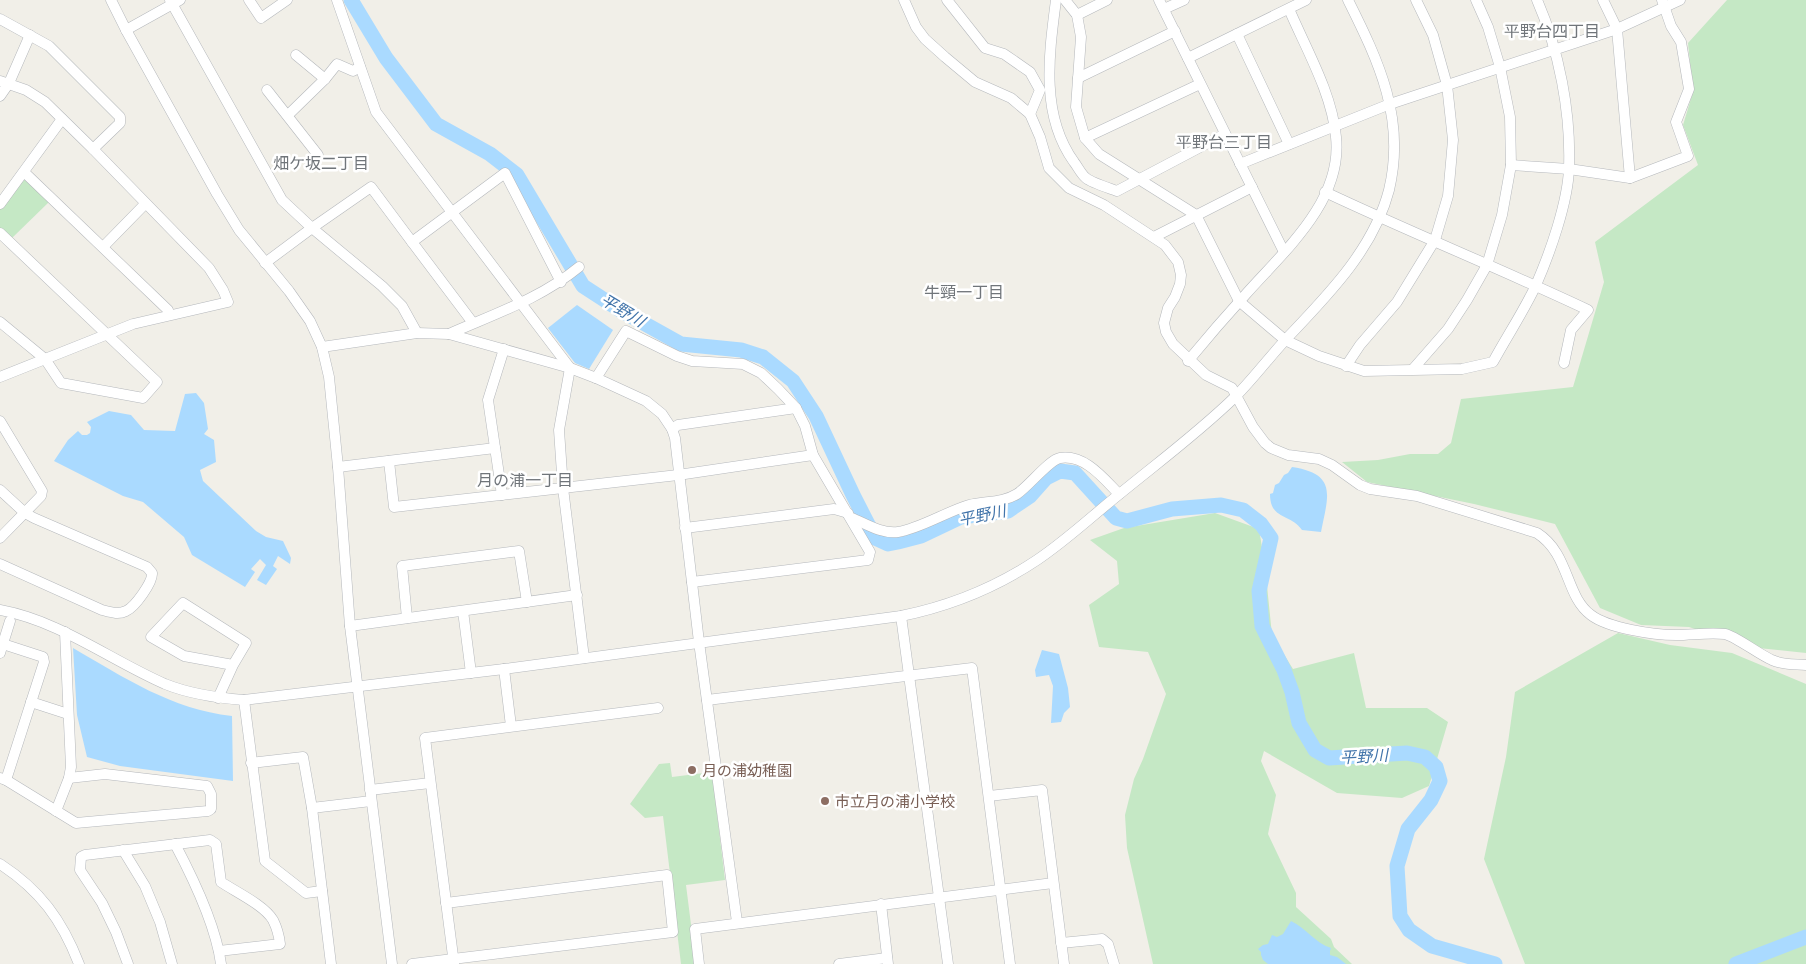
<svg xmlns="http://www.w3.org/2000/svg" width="1806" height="964" font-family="'Titillium Web','Noto Sans JP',sans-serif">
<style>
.green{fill:#c5e8c5}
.water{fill:#aadaff}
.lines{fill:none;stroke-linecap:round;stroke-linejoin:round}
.river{stroke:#aadaff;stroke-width:15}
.minor-casing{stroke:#b5b8bc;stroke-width:11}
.minor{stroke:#fff;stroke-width:10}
.education-dot{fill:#8d6e63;stroke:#fff;stroke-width:2}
.labels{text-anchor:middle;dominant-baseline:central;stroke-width:5;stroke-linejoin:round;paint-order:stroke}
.education-label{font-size:15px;fill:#785e54;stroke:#fff;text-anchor:start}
.neighbourhood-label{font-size:16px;fill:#70757a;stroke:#fff}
.water-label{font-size:16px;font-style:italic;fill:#4174aa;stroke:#fff}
</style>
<rect width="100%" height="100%" fill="#f1efe8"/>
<g class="green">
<path d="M 1727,0 L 1806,0 L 1806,653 L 1749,647 L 1689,627 L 1641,625 L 1600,608 L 1555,524 L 1474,504 L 1367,482 L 1342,462 L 1378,460 L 1410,454 L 1438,454 L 1451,443 L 1461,399 L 1573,387 L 1604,282 L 1595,242 L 1698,165 L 1683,125 L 1693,92 L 1688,43 Z"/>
<path d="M 23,179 L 26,179 L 50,201 L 12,238 L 0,228 L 0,209 Z"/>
<path d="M 1215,513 L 1259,529 L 1265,566 L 1272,635 L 1293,669 L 1354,653 L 1366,708 L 1427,708 L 1448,722 L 1429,786 L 1402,798 L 1337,793 L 1264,751 L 1261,761 L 1276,795 L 1268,834 L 1296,893 L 1296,907 L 1331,939 L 1334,947 L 1352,964 L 1153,964 L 1127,848 L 1125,815 L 1134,779 L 1143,759 L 1166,694 L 1148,652 L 1099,647 L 1089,605 L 1119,584 L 1117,561 L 1090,540 L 1124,528 Z"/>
<path d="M 1618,633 L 1670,645 L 1732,653 L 1806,684 L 1806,964 L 1525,964 L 1484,859 L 1506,757 L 1515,692 Z"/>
<path d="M 670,763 L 672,777 L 712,772 L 725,880 L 686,885 L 696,964 L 681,964 L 663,816 L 645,818 L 630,804 L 659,764 Z"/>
</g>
<g class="water">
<path d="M 577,305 L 613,330 L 589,369 L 575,363 L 548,328 Z"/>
<path d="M 196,393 L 204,403 L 208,429 L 204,434 L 214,440 L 216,462 L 200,470 L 203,481 L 256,531 L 266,537 L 283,541 L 291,558 L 290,564 L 278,556 L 273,566 L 277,569 L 266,585 L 257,580 L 266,565 L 260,559 L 251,569 L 255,572 L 245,587 L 192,555 L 184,537 L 143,502 L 123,496 L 54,461 L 68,440 L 78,431 L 82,435 L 87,435 L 90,433 L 91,427 L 87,422 L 109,411 L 131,415 L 144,430 L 175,431 L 185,394 Z"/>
<path d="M 1292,467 C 1338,474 1328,496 1321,532 L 1302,530 C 1290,513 1270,520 1270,494 L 1273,493 L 1275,485 L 1279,483 L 1284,475 L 1288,473 Z"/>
<path d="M 73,648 C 125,678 171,709 232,716 L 233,781 L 120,766 L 87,757 L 77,715 Z"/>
<path d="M 1042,650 L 1059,654 L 1068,688 L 1070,707 L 1064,713 L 1061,722 L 1051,723 L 1053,686 L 1049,675 L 1036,677 L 1035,670 Z"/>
<path d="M 1291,921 C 1306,928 1315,943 1331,948 L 1330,951 L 1330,955 L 1337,957 L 1346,964 L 1268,964 L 1263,960 L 1261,955 L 1261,952 L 1258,949 L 1263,945 L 1268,944 L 1272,935 L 1277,937 L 1283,934 Z"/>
</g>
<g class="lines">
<g class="river">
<path d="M 351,0 L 386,58 L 436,124 L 490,154 L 517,175 L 583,286 L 620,310 L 681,344 L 741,350 L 763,357 L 793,381 L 816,416 L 853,495 L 875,538 L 888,544 L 898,542 L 921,536 L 961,517 L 1008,511 L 1030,496 L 1046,478 L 1060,471 L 1075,473 L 1116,518 L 1127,521 L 1172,509 L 1221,505 L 1243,510 L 1261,524 L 1271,538 L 1259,591 L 1262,626 L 1284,670 L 1292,692 L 1299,723 L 1315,750 L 1329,758 L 1407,753 L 1425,757 L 1436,767 L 1440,781 L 1431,800 L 1408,829 L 1397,866 L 1400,916 L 1409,930 L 1432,946 L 1495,964"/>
<path d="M 1736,964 L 1806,937"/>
</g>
<defs>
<g id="minor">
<path d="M 111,0 L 126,30 L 217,194 L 239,230 L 289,291 L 310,321 L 322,347 L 329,377 L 338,467 L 350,626 L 392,964"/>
<path d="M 170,0 L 282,200 L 312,228 L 382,286 L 402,306 L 417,333"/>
<path d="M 249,0 L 261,18 L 287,0"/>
<path d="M 337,0 L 376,112 L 570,368 L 559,430 L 563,488 L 584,658"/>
<path d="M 904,0 L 916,27 L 925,39 L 945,57 L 975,82 L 1011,98 L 1030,114 L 1040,137 L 1049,168 L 1069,188 L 1104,205 L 1165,245 L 1178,262 L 1181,275 L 1180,284 L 1175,297 L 1168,308 L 1164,323 L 1166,332 L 1173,344 L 1206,375 L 1232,388 L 1253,427 L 1265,443 L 1271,448 L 1288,455 L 1319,459 L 1332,465 L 1360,485 L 1370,489 L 1417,496 L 1537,533 C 1570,554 1565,596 1591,615 C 1608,628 1653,635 1676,635 C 1692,635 1709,632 1725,634 C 1735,636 1760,655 1772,660 C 1782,665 1795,664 1806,665"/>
<path d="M 947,0 L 985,48 L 1004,54 L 1030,72 L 1040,90 L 1030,114"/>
<path d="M 1056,0 C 1049,54 1040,115 1074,162 C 1078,167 1081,174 1086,178 C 1092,183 1109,188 1117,191 L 1225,134"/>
<path d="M 1065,0 L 1077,15 L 1081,37 L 1076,107 L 1085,138 L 1099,154 L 1196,215 L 1239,301 L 1285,340 L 1319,356 L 1364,371 L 1462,369 L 1493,362 C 1507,336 1524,311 1536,285 C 1550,253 1568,202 1569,168 C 1571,112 1559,50 1537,0"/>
<path d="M 1159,0 L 1284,252"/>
<path d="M 1603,0 L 1617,29 L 1630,178"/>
<path d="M 1164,9 L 1184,0"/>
<path d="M 1077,15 L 1107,0"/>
<path d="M 0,19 L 49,46 L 120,117 L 120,123 L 93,149"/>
<path d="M 126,30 L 180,0"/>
<path d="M 1237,34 L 1289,144"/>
<path d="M 296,55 L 325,79"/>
<path d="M 1188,58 L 1306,0"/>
<path d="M 1078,78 L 1175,31"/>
<path d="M 0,81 L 26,90 L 45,102 L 93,149 L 209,268 L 223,290 L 228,302 L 133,324 L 0,377"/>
<path d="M 267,90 L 318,155"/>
<path d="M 0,96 L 9,83 L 30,35"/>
<path d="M 288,115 L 325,79 L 337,64 L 353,71 L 360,67"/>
<path d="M 1085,138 L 1200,84"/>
<path d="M 1240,164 L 1390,104 L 1617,29 L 1680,0"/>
<path d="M 1511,165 L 1569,169 L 1630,178 L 1688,156 L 1676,122 L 1689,89 L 1681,42 L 1671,26 L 1662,0"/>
<path d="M 24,172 L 168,310 L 169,315"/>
<path d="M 1325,192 C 1412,233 1501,269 1588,310 L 1571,330 L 1564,363"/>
<path d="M 0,204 L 62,119"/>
<path d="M 0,233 L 157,382 L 143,398 L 61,383 L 45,359 L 0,322"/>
<path d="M 1154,237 L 1252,187"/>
<path d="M 103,247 L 145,204"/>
<path d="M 265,263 L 312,228 L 371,187 L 412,242"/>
<path d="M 473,323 L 412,242 L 505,173 L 561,282"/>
<path d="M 449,334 C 494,314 540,299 579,267"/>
<path d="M 322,347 L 417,333 L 449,334 L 570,368 L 596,378 L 646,401 L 662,414 L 672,429 L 675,438 L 699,642 L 737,922"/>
<path d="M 1188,361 C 1207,338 1226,316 1246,294 C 1284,251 1343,201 1336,137 C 1332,93 1306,49 1289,9"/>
<path d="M 1346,366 L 1360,345 L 1397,302 L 1435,240 L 1448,196 L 1453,140 L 1447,85 L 1433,35 L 1416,0"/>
<path d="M 1413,369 L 1448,329 L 1467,300 L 1487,265 L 1502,215 L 1511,165 L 1510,117 L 1500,67 L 1488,27 L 1476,0"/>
<path d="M 596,378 L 626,331 L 677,356 L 692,361 L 743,364 L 761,373 L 778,389 L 796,408 L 805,426 L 813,455 L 870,552 L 868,560 L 692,582"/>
<path d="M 0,421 L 42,491 L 41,496 L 0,538"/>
<path d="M 672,429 L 678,425 L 796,408"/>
<path d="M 389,461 L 394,507 L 678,475 L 813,455"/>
<path d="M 338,467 L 495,448"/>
<path d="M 0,490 L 25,513 L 34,518 L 147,567 L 152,573 C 153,582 135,607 126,611 C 118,615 110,612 102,610 L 0,564"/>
<path d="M 502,495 L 488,400 L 504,349"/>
<path d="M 852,518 C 866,524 882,534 898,532 C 919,529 948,511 969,505 C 985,501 1003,503 1017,494 C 1029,486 1049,460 1060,458 C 1085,454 1104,479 1119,494"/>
<path d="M 685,528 L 834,509 L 848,513"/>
<path d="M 0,610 C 60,621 110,660 165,684 C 190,694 217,698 244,700 L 504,669 L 901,616 C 950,606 995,588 1037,560 C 1067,540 1093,515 1122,492 C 1160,461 1199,432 1235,397 C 1254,378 1270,356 1289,336 C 1329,294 1374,248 1389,190 C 1406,119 1379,62 1348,0"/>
<path d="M 463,611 L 471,673"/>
<path d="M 901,616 L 948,964"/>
<path d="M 407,618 L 402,566 L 519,551 L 527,602"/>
<path d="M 350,626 L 577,595"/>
<path d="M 3,644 L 43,657 L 44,662 L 6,780"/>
<path d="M 0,653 L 10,621"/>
<path d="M 504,669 L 511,726"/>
<path d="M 218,698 L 233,665 L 184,656 L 151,637 L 183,603 L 246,643 L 233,665"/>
<path d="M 244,700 L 265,861 L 306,893 L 322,891"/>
<path d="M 707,700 L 972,668 L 1010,964"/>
<path d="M 31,702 L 68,714"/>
<path d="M 251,763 L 303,757 L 312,808 L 331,964"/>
<path d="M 0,778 L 6,780 L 76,823 L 208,811 L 211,809 L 211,794 L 207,786 L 105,774 L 69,778"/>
<path d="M 370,790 L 430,783"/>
<path d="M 989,796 L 1042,790 L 1064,964"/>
<path d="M 312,808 L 371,801"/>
<path d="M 56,811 L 69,778 L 71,767 L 65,632"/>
<path d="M 175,844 C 193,878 216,926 221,964"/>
<path d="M 123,850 L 145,886 L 160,922 L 172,964"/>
<path d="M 0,864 C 40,890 62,920 79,964"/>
<path d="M 881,904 L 888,964"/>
<path d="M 1061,943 L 1102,939 L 1108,944 L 1114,964"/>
<path d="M 128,964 L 116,932 L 102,903 L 80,870 L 81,857 L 85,855 L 210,840 L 216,844 L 221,882 C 236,892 264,905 273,920 C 277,928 279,935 280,944 L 219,951"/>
<path d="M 412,964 L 673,932 L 667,875 L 446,903"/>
<path d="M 454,964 L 425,738 L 658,708"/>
<path d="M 699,964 L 695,929 L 1053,883"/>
<path d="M 839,964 L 887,958"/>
</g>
</defs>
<use href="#minor" class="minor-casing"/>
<use href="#minor" class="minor"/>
</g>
<g class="education-dot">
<circle cx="692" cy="770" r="5"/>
<circle cx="825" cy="801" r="5"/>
</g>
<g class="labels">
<g class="education-label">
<text x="702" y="770">月の浦幼稚園</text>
<text x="835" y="801">市立月の浦小学校</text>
</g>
<g class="neighbourhood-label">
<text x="1552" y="31">平野台四丁目</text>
<text x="1224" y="142">平野台三丁目</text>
<text x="321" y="163">畑ケ坂二丁目</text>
<text x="964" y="292">牛頸一丁目</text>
<text x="525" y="480">月の浦一丁目</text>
</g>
<g class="water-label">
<text transform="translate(623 310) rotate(31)">平野川</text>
<text transform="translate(982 515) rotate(-12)">平野川</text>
<text transform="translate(1364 756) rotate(-3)">平野川</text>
</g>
</g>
</svg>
